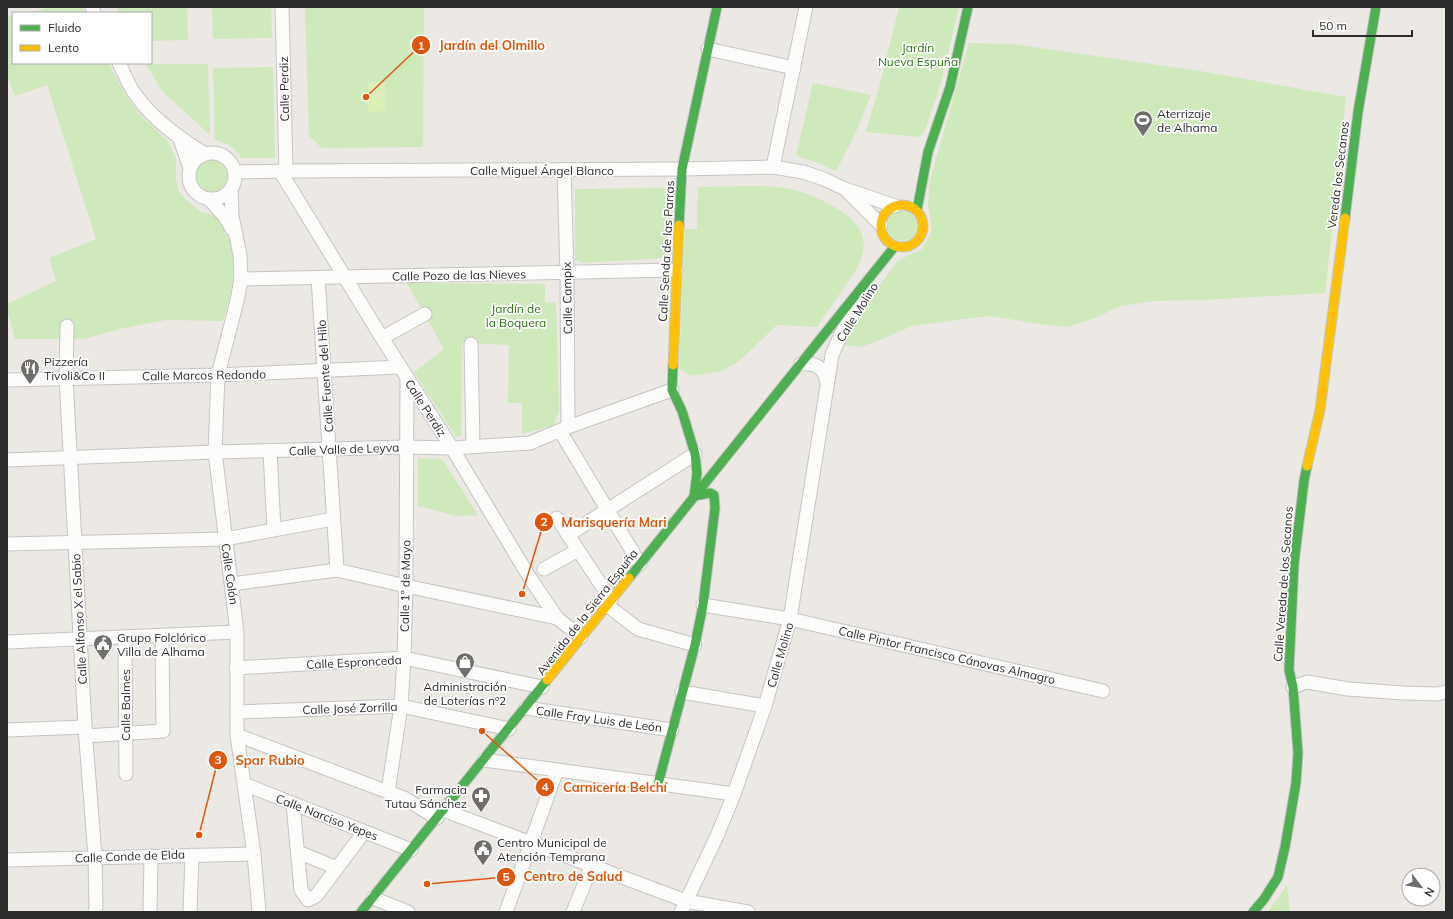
<svg xmlns="http://www.w3.org/2000/svg" width="1453" height="919" font-family="Mulish,sans-serif">
<style>
.green{fill:#cee9ba}
.pitch{fill:#daeeb7}
.lines{fill:none;stroke-linecap:round;stroke-linejoin:round}
.street-casing{stroke:#c5c4c4;stroke-width:15}
.fast-casing{stroke:#c5c4c4;stroke-width:11}
.slow-casing{stroke:#c5c4c4;stroke-width:11}
.street{stroke:#fcfcfb;stroke-width:13}
.fast{stroke:#4caf50;stroke-width:9}
.slow{stroke:#ffc107;stroke-width:9}
.labels{text-anchor:middle;dominant-baseline:central;stroke-width:3.5;stroke-linejoin:round;paint-order:stroke}
.park-label{font-size:12px;fill:#2a7414;stroke:#fff}
.street-label{font-size:12px;fill:#2d2d2d;stroke:#fff}
.poi-label{font-size:12px;fill:#2d2d2d;stroke:#fff;text-anchor:start}
.leader{fill:none;stroke:#df570e;stroke-width:1.5}
.callout-dot{fill:#df570e;stroke:#fff;stroke-width:1.5}
.mark-label{font-size:12px;text-anchor:middle;font-weight:bold;fill:#fff}
.callout-label{font-size:13px;text-anchor:middle;font-weight:bold;fill:#df570e;stroke:#fff;stroke-width:3.5;stroke-linejoin:round;paint-order:stroke}
</style>
<rect width="100%" height="100%" fill="#ece8e3"/>
<g class="green">
<path d="M 53,7 L 83,7 L 85,13 L 26,13 Z"/>
<path d="M 116,7 L 187,7 L 188,40 L 151,41 L 151,13 L 119,13 Z"/>
<path d="M 212,7 L 271,7 L 272,38 L 213,39 Z"/>
<path d="M 305,7 L 424,7 L 423,147 L 322,148 L 309,136 Z"/>
<path d="M 899,7 L 959,7 L 941,83 L 925,130 L 920,137 L 866,132 L 881,80 Z"/>
<path d="M 13,16 L 13,63 L 108,63 L 126,96 L 142,117 L 168,141 L 176,159 L 176,179 L 179,192 L 188,201 L 199,211 L 213,215 L 221,224 L 230,241 L 233,258 L 235,281 L 223,321 L 166,320 L 124,328 L 83,339 L 15,339 L 7,309 L 7,304 L 56,281 L 49,258 L 96,239 L 47,85 L 15,96 L 7,76 L 7,17 Z"/>
<path d="M 969,43 L 1013,44 L 1200,71 L 1346,97 L 1325,293 L 1202,300 L 1154,301 L 1121,306 L 1092,319 L 1068,327 L 1046,325 L 990,316 L 964,319 L 912,326 L 875,342 L 860,347 L 843,345 L 866,304 L 896,263 L 903,258 L 922,249 L 931,233 L 931,223 L 928,205 L 930,180 Z"/>
<path d="M 146,64 L 208,64 L 210,135 L 162,91 Z"/>
<path d="M 273,67 L 275,158 L 241,158 C 236,148 226,142 215,140 L 213,68 Z"/>
<path d="M 813,83 L 871,95 L 855,134 L 836,171 L 819,163 L 796,156 Z"/>
<circle cx="211" cy="176" r="16"/>
<path d="M 698,187 C 725,187 752,185 778,187 C 795,189 812,195 827,203 C 856,218 875,236 856,270 L 817,327 L 777,325 L 738,362 L 722,371 L 691,376 L 679,368 L 685,229 L 697,229 Z"/>
<path d="M 671,188 L 666,258 L 581,263 L 575,259 L 575,189 Z"/>
<circle cx="902" cy="226" r="15"/>
<path d="M 407,283 L 545,284 L 545,302 L 556,303 L 559,411 L 554,425 L 522,434 L 522,403 L 508,403 L 509,345 L 462,343 L 461,436 L 456,437 L 414,372 L 444,349 Z"/>
<path d="M 418,458 L 442,459 L 478,515 L 456,516 L 418,506 Z"/>
<path d="M 1287,885 L 1290,912 L 1268,912 Z"/>
</g>
<path class="pitch" d="M 368,82 L 386,82 L 386,111 L 368,112 Z"/>
<g class="lines">
<defs>
<g id="street">
<path d="M 92,7 L 94,13"/>
<path d="M 282,7 L 286,171"/>
<path d="M 708,49 L 794,68"/>
<path d="M 119,63 C 124,73 128,84 135,94 C 152,119 179,138 205,154"/>
<path d="M 180,139 L 190,168"/>
<circle cx="212" cy="176" r="23"/>
<path d="M 773,167 L 806,7"/>
<path d="M 564,170 L 567,272 L 568,427"/>
<path d="M 280,171 L 382,338 L 452,448 L 530,578 L 557,618 L 581,637"/>
<path d="M 235,172 L 286,171 L 682,169 L 773,167 L 803,172 L 824,179 L 845,189 L 895,206"/>
<path d="M 231,190 L 232,216 L 240,255 L 241,279 L 237,301 L 218,375 L 215,452 L 237,632 L 237,735 L 254,854 L 259,912"/>
<path d="M 848,192 L 881,225"/>
<path d="M 210,200 L 225,217 L 232,229"/>
<path d="M 318,278 L 337,570"/>
<path d="M 241,279 L 676,270"/>
<path d="M 67,326 L 66,378 L 85,727 L 95,857 L 96,907 L 95,912"/>
<path d="M 382,338 L 425,314"/>
<path d="M 471,344 L 473,446"/>
<path d="M 801,364 C 816,363 824,367 827,383"/>
<path d="M 7,380 L 218,375 L 400,367"/>
<path d="M 560,431 L 640,564"/>
<path d="M 270,451 L 274,530"/>
<path d="M 7,460 L 215,452 L 406,447 L 452,448 L 530,443 L 568,427 L 672,390"/>
<path d="M 557,518 L 611,600"/>
<path d="M 568,535 L 695,454"/>
<path d="M 7,544 L 225,539 L 333,519"/>
<path d="M 544,569 L 578,550"/>
<path d="M 232,584 L 337,570 L 406,586 L 557,618"/>
<path d="M 607,605 L 638,629 L 695,645"/>
<path d="M 703,605 L 790,619 L 1103,691"/>
<path d="M 125,637 L 126,774"/>
<path d="M 7,642 L 237,632"/>
<path d="M 236,668 L 404,658 L 542,687"/>
<path d="M 1293,687 L 1307,682 L 1348,689 L 1403,693 L 1437,694 L 1446,692"/>
<path d="M 682,692 L 765,706"/>
<path d="M 526,708 L 672,730"/>
<path d="M 237,712 L 401,706 L 509,729"/>
<path d="M 7,730 L 85,727"/>
<path d="M 237,735 L 404,798 L 437,818"/>
<path d="M 86,736 L 163,731 L 162,636"/>
<path d="M 484,760 L 734,794"/>
<path d="M 244,784 L 411,850"/>
<path d="M 388,792 L 401,706 L 404,658 L 406,586 L 407,378"/>
<path d="M 293,804 L 301,890 L 308,900 L 316,896 L 364,832"/>
<path d="M 443,810 L 686,901 L 748,912"/>
<path d="M 298,852 L 337,868"/>
<path d="M 7,860 L 254,854"/>
<path d="M 373,898 L 408,912"/>
<path d="M 150,912 L 151,856"/>
<path d="M 190,912 L 192,855"/>
<path d="M 506,912 L 557,770"/>
<path d="M 573,912 L 592,865"/>
<path d="M 681,912 L 717,836 L 734,794 L 765,706 L 790,619 L 832,355 L 841,334 L 859,304"/>
</g>
<g id="fast">
<path d="M 917,210 L 928,152 L 950,87 L 968,7"/>
<path d="M 1345,218 L 1358,112 L 1376,7"/>
<path d="M 679,225 L 682,169 L 717,7"/>
<path d="M 629,578 L 895,246"/>
<path d="M 658,784 L 695,645 L 703,605 L 715,508 L 714,495 L 710,493 L 694,496 L 697,473 L 695,454 L 682,411 L 672,390 L 673,365"/>
<path d="M 361,912 L 547,680"/>
<path d="M 1253,912 L 1264,899 L 1278,877 L 1285,847 L 1296,783 L 1298,753 L 1293,687 L 1289,670 L 1294,564 L 1304,481 L 1307,466"/>
</g>
<g id="slow">
<circle cx="902" cy="226" r="21"/>
<path d="M 673,365 L 679,225"/>
<path d="M 1307,466 L 1320,410 L 1345,218"/>
<path d="M 547,680 L 629,578"/>
</g>
</defs>
<use href="#street" class="street-casing"/>
<use href="#fast" class="fast-casing"/>
<use href="#slow" class="slow-casing"/>
<use href="#street" class="street"/>
<use href="#fast" class="fast"/>
<use href="#slow" class="slow"/>
</g>
<defs>
<symbol id="stadium-pin" viewBox="-11 -11 22 30"><path d="M0 17L-7.5 6A9.5 9.5 0 1 1 7.5 6Z" fill="#706e6d" stroke="#fff"/><path d="M0-5a6.5 5 0 1 0 0 10a6.5 5 0 1 0 0-10ZM-3.5-1.8h7v3.6h-7Z" fill="#fff"/></symbol>
<symbol id="restaurant-pin" viewBox="-11 -11 22 30"><path d="M0 17L-7.5 6A9.5 9.5 0 1 1 7.5 6Z" fill="#706e6d" stroke="#fff"/><path d="M-5-6h1v4h1v-4h1v4h1v-4h1v5L-1.5 .5V6h-2V.5L-5-1ZM5-6V6H3V1.5H1.5Q1.5-4 5-6Z" fill="#fff"/></symbol>
<symbol id="civic-pin" viewBox="-11 -11 22 30"><path d="M0 17L-7.5 6A9.5 9.5 0 1 1 7.5 6Z" fill="#706e6d" stroke="#fff"/><path d="M-.6-6.5H3V-4.5H.6V-3L4-1V1h2V6H-6V1h2V-1L-.6-3ZM-1.2 2.5V6h2.4V2.5Z" fill="#fff"/></symbol>
<symbol id="shop-pin" viewBox="-11 -11 22 30"><path d="M0 17L-7.5 6A9.5 9.5 0 1 1 7.5 6Z" fill="#706e6d" stroke="#fff"/><path d="M-5-2.5h2.3a2.7 3.5 0 0 1 5.4 0H5L5.5 6h-11ZM-1.5-2.5h3a1.5 2.3 0 0 0-3 0Z" fill="#fff"/></symbol>
<symbol id="pharmacy-pin" viewBox="-11 -11 22 30"><path d="M0 17L-7.5 6A9.5 9.5 0 1 1 7.5 6Z" fill="#706e6d" stroke="#fff"/><path d="M-2-6h4v4h4v4h-4v4h-4v-4h-4v-4h4Z" fill="#fff"/></symbol>
</defs>
<g fill-rule="evenodd">
<use href="#stadium-pin" x="1132" y="109" width="22" height="30"/>
<use href="#restaurant-pin" x="19" y="357" width="22" height="30"/>
<use href="#civic-pin" x="92" y="633" width="22" height="30"/>
<use href="#shop-pin" x="454" y="651" width="22" height="30"/>
<use href="#pharmacy-pin" x="470" y="785" width="22" height="30"/>
<use href="#civic-pin" x="472" y="838" width="22" height="30"/>
</g>
<g class="labels">
<g class="park-label">
<text x="918" y="47">Jardín<tspan x="918" dy="14">Nueva Espuña</tspan></text>
<text x="516" y="308">Jardín de<tspan x="516" dy="14">la Boquera</tspan></text>
</g>
<g class="street-label">
<text transform="translate(284 89) rotate(-91)">Calle Perdiz</text>
<text x="542" y="170">Calle Miguel Ángel Blanco</text>
<text transform="translate(1338 175) rotate(-83)">Vereda los Secanos</text>
<text transform="translate(666 251) rotate(-87)">Calle Senda de las Parras</text>
<text transform="translate(459 275) rotate(-1)">Calle Pozo de las Nieves</text>
<text transform="translate(567 298) rotate(-91)">Calle Campix</text>
<text transform="translate(857 312) rotate(-58)">Calle Molino</text>
<text transform="translate(204 375) rotate(-1)">Calle Marcos Redondo</text>
<text transform="translate(325 376) rotate(-94)">Calle Fuente del Hilo</text>
<text transform="translate(426 408) rotate(57)">Calle Perdiz</text>
<text transform="translate(344 449) rotate(-2)">Calle Valle de Leyva</text>
<text transform="translate(230 574) rotate(82)">Calle Colón</text>
<text transform="translate(1283 584) rotate(-86)">Calle Vereda de los Secanos</text>
<text transform="translate(405 586) rotate(-89)">Calle 1º de Mayo</text>
<text transform="translate(587 612) rotate(-52)">Avenida de la Sierra Espuña</text>
<text transform="translate(79 619) rotate(-93)">Calle Alfonso X el Sabio</text>
<text transform="translate(780 655) rotate(-74)">Calle Molino</text>
<text transform="translate(947 655) rotate(13)">Calle Pintor Francisco Cánovas Almagro</text>
<text transform="translate(354 662) rotate(-3)">Calle Espronceda</text>
<text transform="translate(125 705) rotate(-90)">Calle Balmes</text>
<text transform="translate(350 708) rotate(-2)">Calle José Zorrilla</text>
<text transform="translate(599 719) rotate(8)">Calle Fray Luis de León</text>
<text transform="translate(327 817) rotate(21)">Calle Narciso Yepes</text>
<text transform="translate(130 856) rotate(-2)">Calle Conde de Elda</text>
</g>
<g class="poi-label">
<text x="1157" y="113">Aterrizaje<tspan x="1157" dy="14">de Alhama</tspan></text>
<text x="44" y="361">Pizzería<tspan x="44" dy="14">Tivoli&amp;Co II</tspan></text>
<text x="117" y="637">Grupo Folclórico<tspan x="117" dy="14">Villa de Alhama</tspan></text>
<text x="465" y="686" text-anchor="middle">Administración<tspan x="465" dy="14">de Loterías nº2</tspan></text>
<text x="467" y="789" text-anchor="end">Farmacia<tspan x="467" dy="14">Tutau Sánchez</tspan></text>
<text x="497" y="842">Centro Municipal de<tspan x="497" dy="14">Atención Temprana</tspan></text>
</g>
</g>
<path class="leader" d="M366 97L421 45M522 594L544 522M199 835L218 760M482 731L545 787M427 884L506 877"/>
<g class="callout-dot">
<circle cx="366" cy="97" r="4"/>
<circle cx="522" cy="594" r="4"/>
<circle cx="199" cy="835" r="4"/>
<circle cx="482" cy="731" r="4"/>
<circle cx="427" cy="884" r="4"/>
<circle cx="421" cy="45" r="10"/>
<circle cx="544" cy="522" r="10"/>
<circle cx="218" cy="760" r="10"/>
<circle cx="545" cy="787" r="10"/>
<circle cx="506" cy="877" r="10"/>
</g>
<g class="mark-label">
<text x="421" y="50">1</text>
<text x="544" y="526">2</text>
<text x="218" y="764">3</text>
<text x="545" y="791">4</text>
<text x="506" y="881">5</text>
</g>
<g class="callout-label">
<text x="492" y="50">Jardín del Olmillo</text>
<text x="614" y="527">Marisquería Mari</text>
<text x="270" y="765">Spar Rubio</text>
<text x="615" y="792">Carnicería Belchí</text>
<text x="573" y="881">Centro de Salud</text>
</g>
<rect width="1453" height="919" fill="none" stroke="#2d2d2d" stroke-width="16"/>
<rect x="12" y="12" width="140" height="52" fill="#ffffff" stroke="#ababab"/>
<rect x="20" y="25" width="20" height="6" fill="#4caf50" stroke="#ababab"/>
<text x="48" y="32" font-size="12" fill="#2d2d2d">Fluido</text>
<rect x="20" y="45" width="20" height="6" fill="#ffc107" stroke="#ababab"/>
<text x="48" y="52" font-size="12" fill="#2d2d2d">Lento</text>
<g transform="translate(1421 887) rotate(121)"><circle r="19" fill="#ffffff" stroke="#ababab"/>
<path d="M0-3L7 15L0 10L-7 15Z" fill="#706e6d"/>
<text y="-6" font-size="11" font-weight="bold" text-anchor="middle" fill="#2d2d2d">N</text>
</g>
<path d="M1313 30v6h99v-6" fill="none" stroke="#2d2d2d" stroke-width="2"/>
<text x="1319" y="30" font-size="12" fill="#2d2d2d" stroke="#ffffff" stroke-width="3" paint-order="stroke">50 m</text>
</svg>
